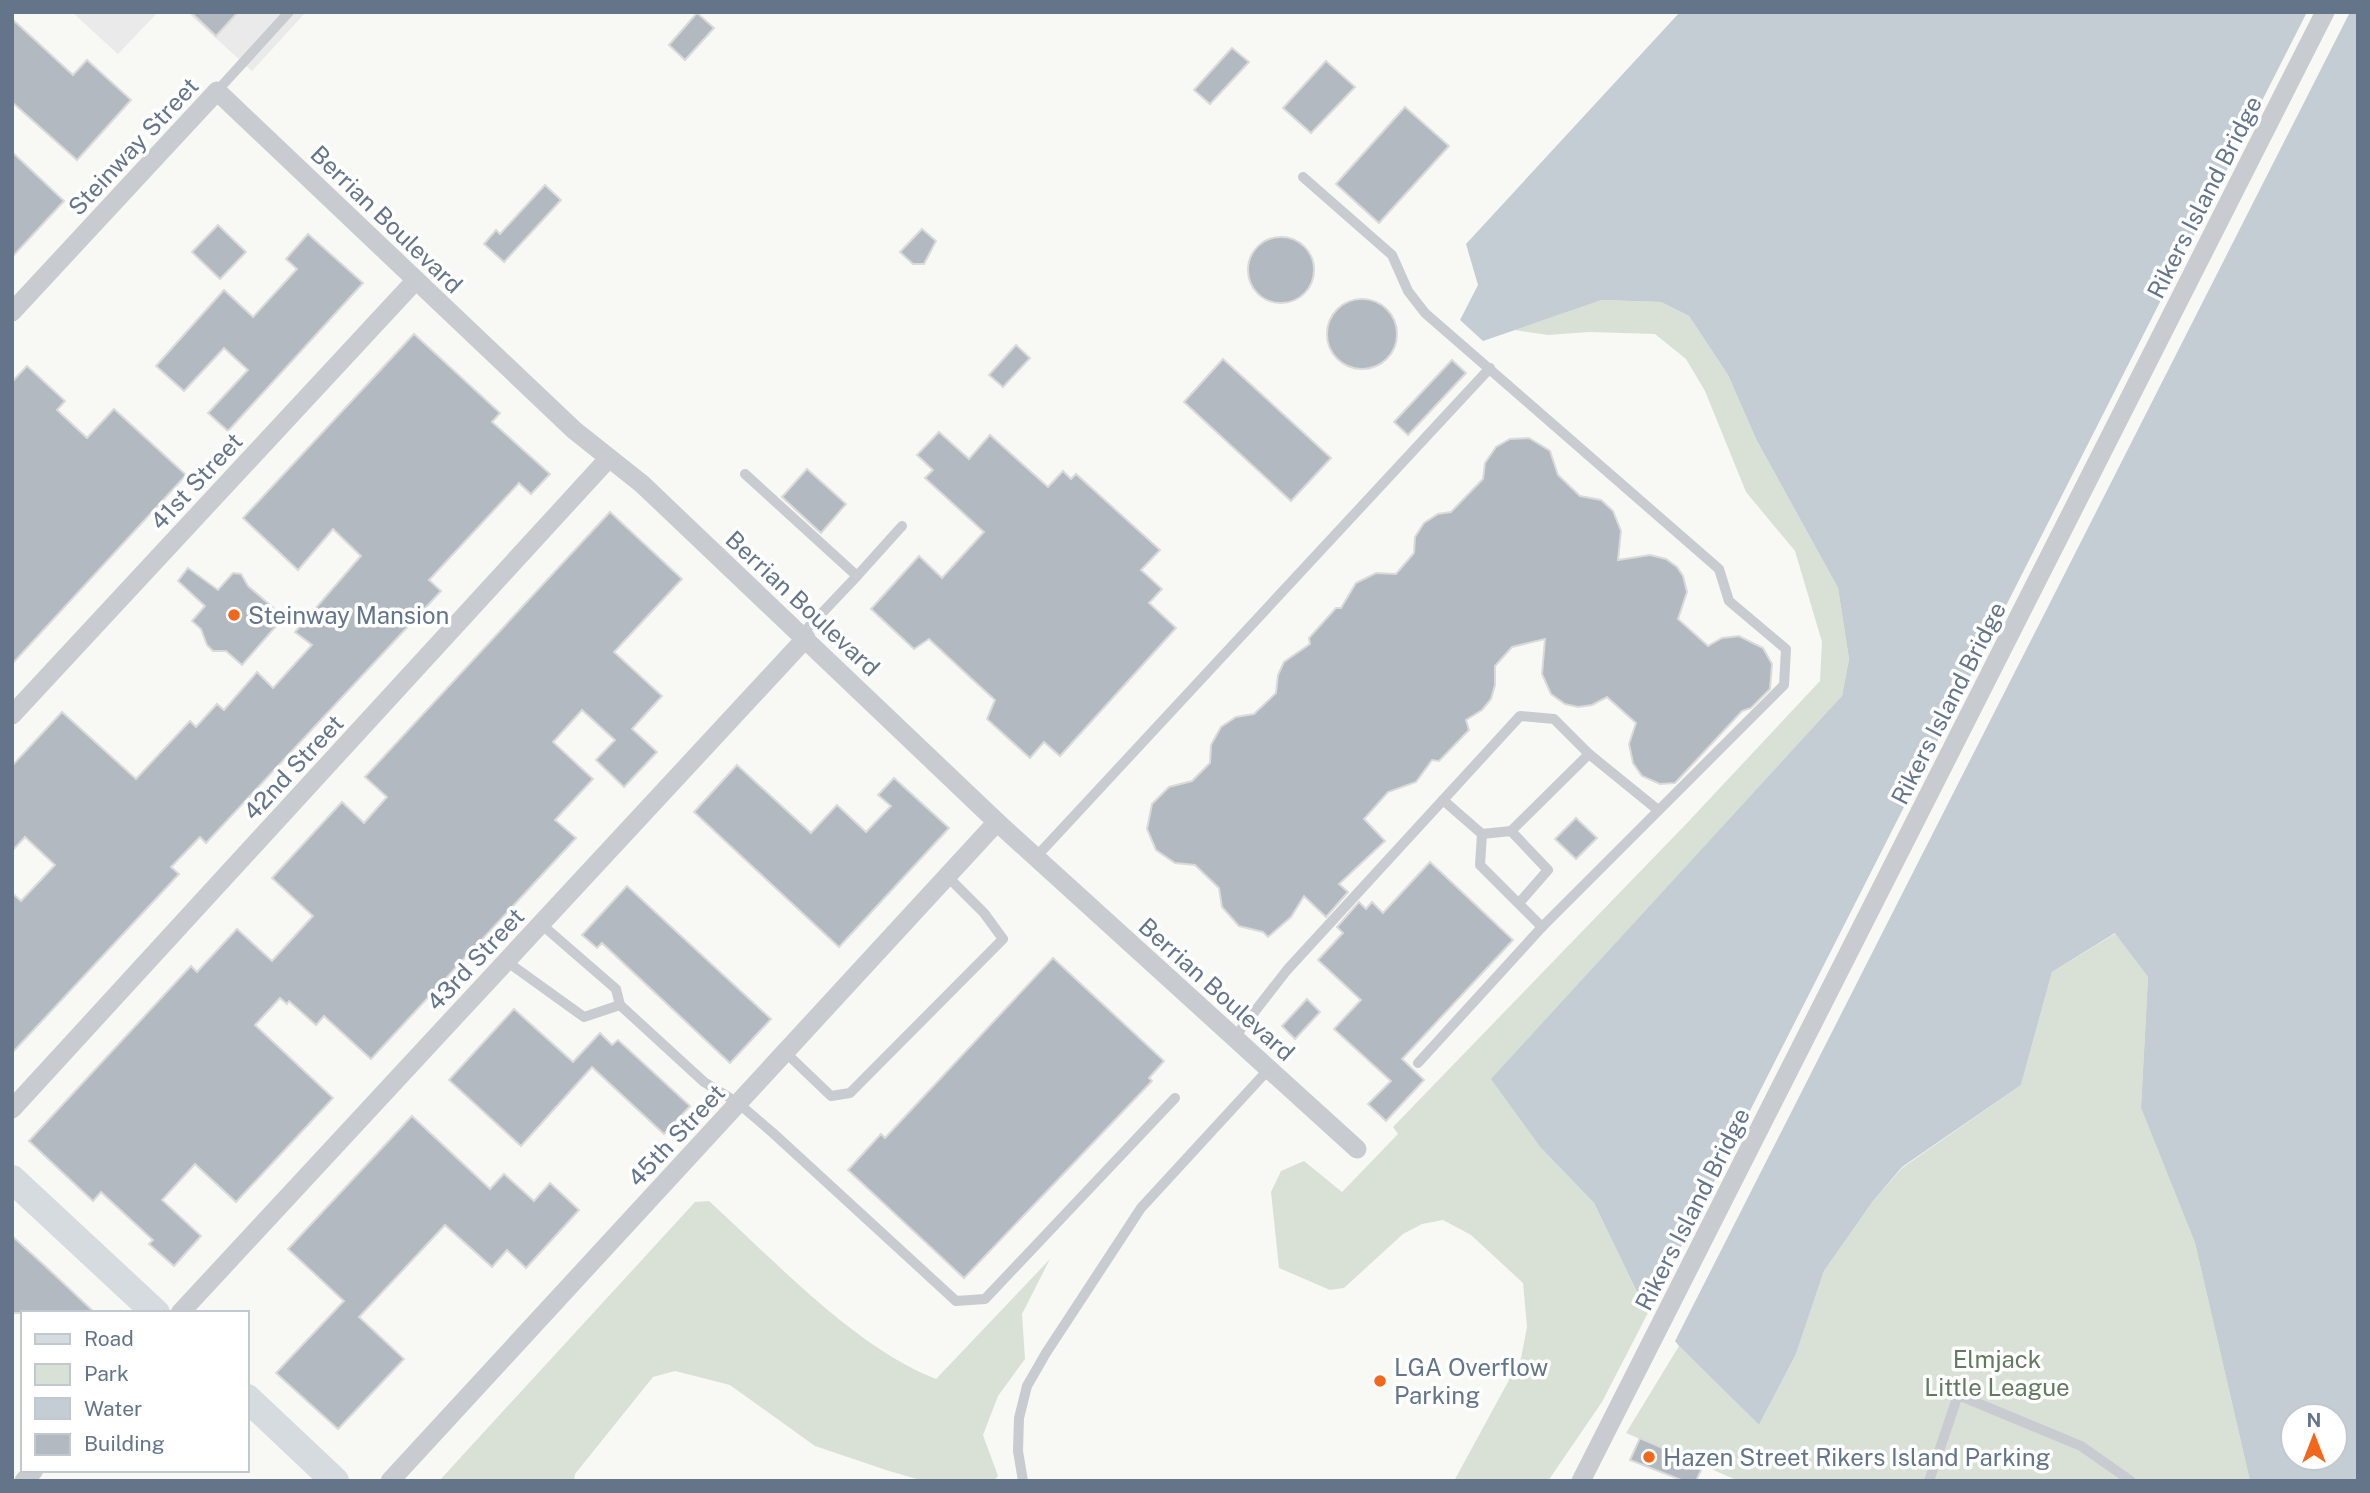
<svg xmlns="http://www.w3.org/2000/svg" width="2370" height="1493" font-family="'Public Sans',sans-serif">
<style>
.built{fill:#e9eae9}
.green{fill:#d9e1d6}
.water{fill:#c4cdd3;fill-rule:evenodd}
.pier{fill:#f8f9f5}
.building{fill:#b2b9c0;stroke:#dadad8;stroke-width:2}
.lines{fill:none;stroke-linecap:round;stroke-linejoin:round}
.lane{stroke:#c8cbcf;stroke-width:10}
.street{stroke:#c8cbcf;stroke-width:19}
.secondary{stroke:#d6dbe0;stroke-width:28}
.poi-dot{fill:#f2671c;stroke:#fff;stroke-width:2.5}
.labels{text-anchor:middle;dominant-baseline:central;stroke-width:7;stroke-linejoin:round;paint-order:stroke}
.street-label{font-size:24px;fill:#657589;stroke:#fff}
.poi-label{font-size:24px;fill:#657589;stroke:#fff;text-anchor:start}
.park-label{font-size:24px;fill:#637a60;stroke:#fff}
</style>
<rect width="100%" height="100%" fill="#f8f9f5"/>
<g class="built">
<path d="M 72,12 L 158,12 L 118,54 Z"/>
<path d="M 187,12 L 306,12 L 252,71 Z"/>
</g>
<g class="green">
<path d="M 1602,300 L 1661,302 L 1689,316 L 1728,375 L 1756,439 L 1838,588 L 1849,659 L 1842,696 L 1541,1148 L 1594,1203 L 1638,1294 L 1650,1309 L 1602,1402 L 1548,1481 L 1454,1481 L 1521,1358 L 1527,1327 L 1523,1283 L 1471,1235 L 1443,1220 L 1422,1224 L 1403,1234 L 1344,1288 L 1330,1290 L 1279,1268 L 1271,1192 L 1281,1171 L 1304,1161 L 1342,1192 L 1398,1134 L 1393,1127 L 1688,822 L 1820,681 L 1822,642 L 1795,551 L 1746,492 L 1705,391 L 1686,359 L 1655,334 L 1589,332 L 1548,335 L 1514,330 Z"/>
<path d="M 2116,933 L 2148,977 L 2141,1108 L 2195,1243 L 2250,1481 L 1739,1481 L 1626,1433 L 1679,1346 L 1759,1425 L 1796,1354 L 1824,1271 L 1873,1201 L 1902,1168 L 2021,1085 L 2052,972 Z"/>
<path d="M 709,1201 C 774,1260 854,1347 936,1379 L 1050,1259 L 1022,1314 L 1025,1359 L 998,1396 L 983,1435 L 998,1476 L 994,1481 L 924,1481 L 889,1471 L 815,1446 L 730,1385 L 675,1371 L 653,1377 L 575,1474 L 574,1481 L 439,1481 L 695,1202 Z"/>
</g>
<path class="water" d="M 1680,12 L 2358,12 L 2358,1481 L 2250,1481 L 2195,1243 L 2141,1108 L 2148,977 L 2115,933 L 2052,972 L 2021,1085 L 1902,1167 L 1873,1201 L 1824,1271 L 1796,1354 L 1759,1425 L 1679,1346 L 1638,1294 L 1594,1203 L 1541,1148 L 1491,1079 L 1842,696 L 1849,659 L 1838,588 L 1756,439 L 1728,375 L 1689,316 L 1661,302 L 1602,300 L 1483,341 L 1460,320 L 1478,285 L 1466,244 ZM 2293,1416 L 2335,1416 L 2335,1458 L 2293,1458 Z"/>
<path class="pier" d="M 2307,12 L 2350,12 L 1673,1345 L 1648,1312 Z"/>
<g class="building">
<path d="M 191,12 L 238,12 L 216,36 Z"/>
<path d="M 697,13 L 714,28 L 685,60 L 669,45 Z"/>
<path d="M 12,19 L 73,75 L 87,60 L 131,100 L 77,160 L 12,102 Z"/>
<path d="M 1232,48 L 1249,62 L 1210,104 L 1194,90 Z"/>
<path d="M 1326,61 L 1355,87 L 1311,133 L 1283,108 Z"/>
<path d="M 1405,107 L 1449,146 L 1379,223 L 1336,184 Z"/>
<path d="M 12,152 L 64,201 L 12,257 Z"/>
<path d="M 545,185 L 561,200 L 504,262 L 484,244 L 496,230 L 500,234 Z"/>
<path d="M 218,225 L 246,252 L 220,279 L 192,252 Z"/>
<path d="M 922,229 L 936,241 L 924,264 L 913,264 L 900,252 Z"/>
<path d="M 308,234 L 363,283 L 228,431 L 208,413 L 248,370 L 224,348 L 184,391 L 156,366 L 224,290 L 253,317 L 297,269 L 286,259 Z"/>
<circle cx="1281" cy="270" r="33"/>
<circle cx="1362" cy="334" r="35"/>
<path d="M 414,334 L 500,413 L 492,422 L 550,474 L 531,494 L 519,483 L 429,580 L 441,591 L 206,843 L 200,837 L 171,867 L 179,874 L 12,1053 L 12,893 L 21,901 L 55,865 L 25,837 L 12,851 L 12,766 L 62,712 L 136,779 L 190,721 L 196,727 L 217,704 L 224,710 L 257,672 L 273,688 L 312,645 L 295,632 L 361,556 L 333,529 L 298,570 L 243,518 Z"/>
<path d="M 1016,345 L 1030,358 L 1003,387 L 989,375 Z"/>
<path d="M 1223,359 L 1331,458 L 1291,501 L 1184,402 Z"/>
<path d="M 1452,360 L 1466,373 L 1408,435 L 1394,422 Z"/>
<path d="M 27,366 L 65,401 L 57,410 L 87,438 L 114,409 L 186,475 L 12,664 L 12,382 Z"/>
<path d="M 939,432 L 969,459 L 990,435 L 1048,487 L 1063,471 L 1071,479 L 1076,474 L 1160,550 L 1141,570 L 1162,589 L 1149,603 L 1176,628 L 1060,756 L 1044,742 L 1030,758 L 987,719 L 995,700 L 972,679 L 929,639 L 914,649 L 871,609 L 919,556 L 942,578 L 984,532 L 925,478 L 933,470 L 917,455 Z"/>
<path d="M 1529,438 L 1550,451 L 1558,475 L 1580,496 L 1601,500 L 1613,511 L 1621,531 L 1618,560 L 1650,555 L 1666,559 L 1677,567 L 1683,576 L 1687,592 L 1678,619 L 1708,646 L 1722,638 L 1739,636 L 1763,648 L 1772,664 L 1770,689 L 1751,708 L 1742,711 L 1675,783 L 1660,784 L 1642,776 L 1633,763 L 1629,744 L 1636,723 L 1607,697 L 1592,705 L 1578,707 L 1565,704 L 1551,694 L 1542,674 L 1545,639 L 1512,647 L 1495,666 L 1495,685 L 1491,699 L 1482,710 L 1466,720 L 1469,730 L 1439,761 L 1432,760 L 1416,782 L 1388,792 L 1364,819 L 1385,841 L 1339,884 L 1348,892 L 1326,917 L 1304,896 L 1291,917 L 1268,937 L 1263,932 L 1239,926 L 1222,907 L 1219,888 L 1195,865 L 1175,863 L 1156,850 L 1147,829 L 1152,804 L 1169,787 L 1192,781 L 1210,763 L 1211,745 L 1221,727 L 1236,717 L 1254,714 L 1276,693 L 1278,675 L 1284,662 L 1310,644 L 1309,638 L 1336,608 L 1341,608 L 1356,583 L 1376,573 L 1396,574 L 1414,553 L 1415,537 L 1424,523 L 1438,514 L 1451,512 L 1483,479 L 1485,463 L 1496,447 L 1510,439 Z"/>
<path d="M 807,469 L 846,504 L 821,533 L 782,497 Z"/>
<path d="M 610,512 L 682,579 L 614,652 L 662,696 L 632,729 L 657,752 L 624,787 L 596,760 L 615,740 L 582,710 L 553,742 L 593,779 L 555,820 L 576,838 L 371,1059 L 324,1016 L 316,1025 L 289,1001 L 287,1004 L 280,998 L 255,1025 L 333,1098 L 236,1202 L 195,1164 L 162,1200 L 201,1236 L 174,1266 L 149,1244 L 153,1240 L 101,1192 L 93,1201 L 29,1141 L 191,966 L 197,972 L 237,929 L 272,961 L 313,916 L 272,878 L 342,802 L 364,823 L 387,797 L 365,777 Z"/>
<path d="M 188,568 L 218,590 L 233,573 L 241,574 L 248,586 L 284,617 L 242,665 L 226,651 L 213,651 L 207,645 L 201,629 L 192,621 L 205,606 L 178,581 Z"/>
<path d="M 737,765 L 811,833 L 837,805 L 866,832 L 891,806 L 878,795 L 894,778 L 949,828 L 839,947 L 694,812 Z"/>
<path d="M 1576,818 L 1597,838 L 1576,859 L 1555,839 Z"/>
<path d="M 1430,862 L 1513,940 L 1402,1059 L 1424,1080 L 1386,1121 L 1368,1104 L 1391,1081 L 1334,1029 L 1361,1000 L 1318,960 L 1343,933 L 1337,927 L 1359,902 L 1366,909 L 1372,902 L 1383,913 Z"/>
<path d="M 627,886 L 771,1019 L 730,1063 L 602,943 L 597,948 L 582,935 Z"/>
<path d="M 1053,958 L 1164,1061 L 1149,1078 L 1152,1081 L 964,1278 L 848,1170 L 881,1134 L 885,1138 Z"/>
<path d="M 1307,999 L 1320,1012 L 1295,1039 L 1282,1026 Z"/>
<path d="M 514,1009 L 573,1062 L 600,1033 L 612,1045 L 618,1040 L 690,1106 L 664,1134 L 592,1067 L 521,1146 L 449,1080 Z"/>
<path d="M 412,1116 L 490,1189 L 504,1174 L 534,1201 L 550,1183 L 579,1210 L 526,1268 L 507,1250 L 492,1267 L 445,1225 L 359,1317 L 404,1359 L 338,1429 L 276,1373 L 344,1301 L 288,1249 Z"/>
<path d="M 12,1236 L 45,1266 L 95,1313 L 12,1313 Z"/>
<path d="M 1640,1438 L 1703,1466 L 1696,1481 L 1684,1481 L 1630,1460 Z"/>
</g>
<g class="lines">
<g class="lane">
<path d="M 217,91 L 289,12"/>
<path d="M 1303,177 L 1392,255 L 1408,291 L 1425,313 L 1719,569 L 1729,601 L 1786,649 L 1784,685 L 1542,927 L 1418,1063"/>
<path d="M 745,474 L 857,576 L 802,634"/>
<path d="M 857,576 L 902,526"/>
<path d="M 1443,800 L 1520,716 L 1554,719 L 1589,754"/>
<path d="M 1511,831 L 1589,754 L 1658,810"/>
<path d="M 1482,834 L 1480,865 L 1542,927"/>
<path d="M 1036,857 L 1490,368"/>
<path d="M 541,924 L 616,989 L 620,1005 L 704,1082 L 738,1103 L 773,1133 L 956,1301 L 985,1299 L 1175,1098"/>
<path d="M 506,961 L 584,1017 L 620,1005"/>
<path d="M 1234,1038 L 1287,970 L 1443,800 L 1482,834 L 1511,831 L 1548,870 L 1519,903"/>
<path d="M 785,1052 L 831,1096 L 850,1093 L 1003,939 L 984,913 L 947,876"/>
<path d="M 1023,1481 L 1018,1451 L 1019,1418 L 1027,1386 L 1046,1353 L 1141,1208 L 1269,1069"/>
<path d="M 1929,1481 L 1958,1395 L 2081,1446 L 2131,1481"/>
</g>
<g class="street">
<path d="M 12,312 L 217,91 L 574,430 L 642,484 L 997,822 L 1357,1149"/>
<path d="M 12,715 L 416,280"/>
<path d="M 12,1109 L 609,458"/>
<path d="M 180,1313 L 806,638"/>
<path d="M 24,1481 L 34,1470"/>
<path d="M 390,1481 L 997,822"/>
<path d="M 1581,1481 L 2325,12"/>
</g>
<g class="secondary">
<path d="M 12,1179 L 156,1313"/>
<path d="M 247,1398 L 335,1481"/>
</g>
</g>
<g class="poi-dot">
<circle cx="234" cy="615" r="7"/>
<circle cx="1380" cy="1381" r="7"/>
<circle cx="1649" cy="1457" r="7"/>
</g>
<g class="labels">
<g class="street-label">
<text transform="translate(133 146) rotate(-47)">Steinway Street</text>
<text transform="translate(2204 197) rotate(-63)">Rikers Island Bridge</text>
<text transform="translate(387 219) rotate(44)">Berrian Boulevard</text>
<text transform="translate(196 481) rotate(-47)">41st Street</text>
<text transform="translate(803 603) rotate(43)">Berrian Boulevard</text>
<text transform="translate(1948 703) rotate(-63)">Rikers Island Bridge</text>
<text transform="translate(293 767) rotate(-47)">42nd Street</text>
<text transform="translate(475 959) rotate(-47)">43rd Street</text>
<text transform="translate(1217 989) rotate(42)">Berrian Boulevard</text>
<text transform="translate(676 1135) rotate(-47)">45th Street</text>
<text transform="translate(1692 1209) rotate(-63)">Rikers Island Bridge</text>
</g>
<g class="poi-label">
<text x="248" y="615">Steinway Mansion</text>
<text x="1394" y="1367">LGA Overflow<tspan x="1394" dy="28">Parking</tspan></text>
<text x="1663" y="1457">Hazen Street Rikers Island Parking</text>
</g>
<g class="park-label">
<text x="1997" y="1359">Elmjack<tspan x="1997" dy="28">Little League</tspan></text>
</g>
</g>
<rect width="2370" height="1493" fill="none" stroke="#657589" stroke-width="28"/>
<rect x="21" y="1311" width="228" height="161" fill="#ffffff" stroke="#c1c8d0" stroke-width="2"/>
<rect x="35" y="1334" width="35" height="10" fill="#d6dbe0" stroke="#c1c8d0" stroke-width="2"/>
<text x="84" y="1346" font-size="21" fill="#657589">Road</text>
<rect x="35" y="1364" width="35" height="21" fill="#d9e1d6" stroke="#c1c8d0" stroke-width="2"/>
<text x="84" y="1381" font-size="21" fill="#657589">Park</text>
<rect x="35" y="1398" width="35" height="21" fill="#c4cdd3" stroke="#c1c8d0" stroke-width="2"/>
<text x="84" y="1416" font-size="21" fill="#657589">Water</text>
<rect x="35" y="1434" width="35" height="21" fill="#b2b9c0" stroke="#c1c8d0" stroke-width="2"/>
<text x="84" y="1451" font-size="21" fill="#657589">Building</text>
<g transform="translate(2314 1437)"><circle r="33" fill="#ffffff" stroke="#c1c8d0" stroke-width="2"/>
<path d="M0-5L12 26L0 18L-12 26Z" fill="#f2671c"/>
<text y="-10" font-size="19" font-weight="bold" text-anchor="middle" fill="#657589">N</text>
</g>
</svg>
